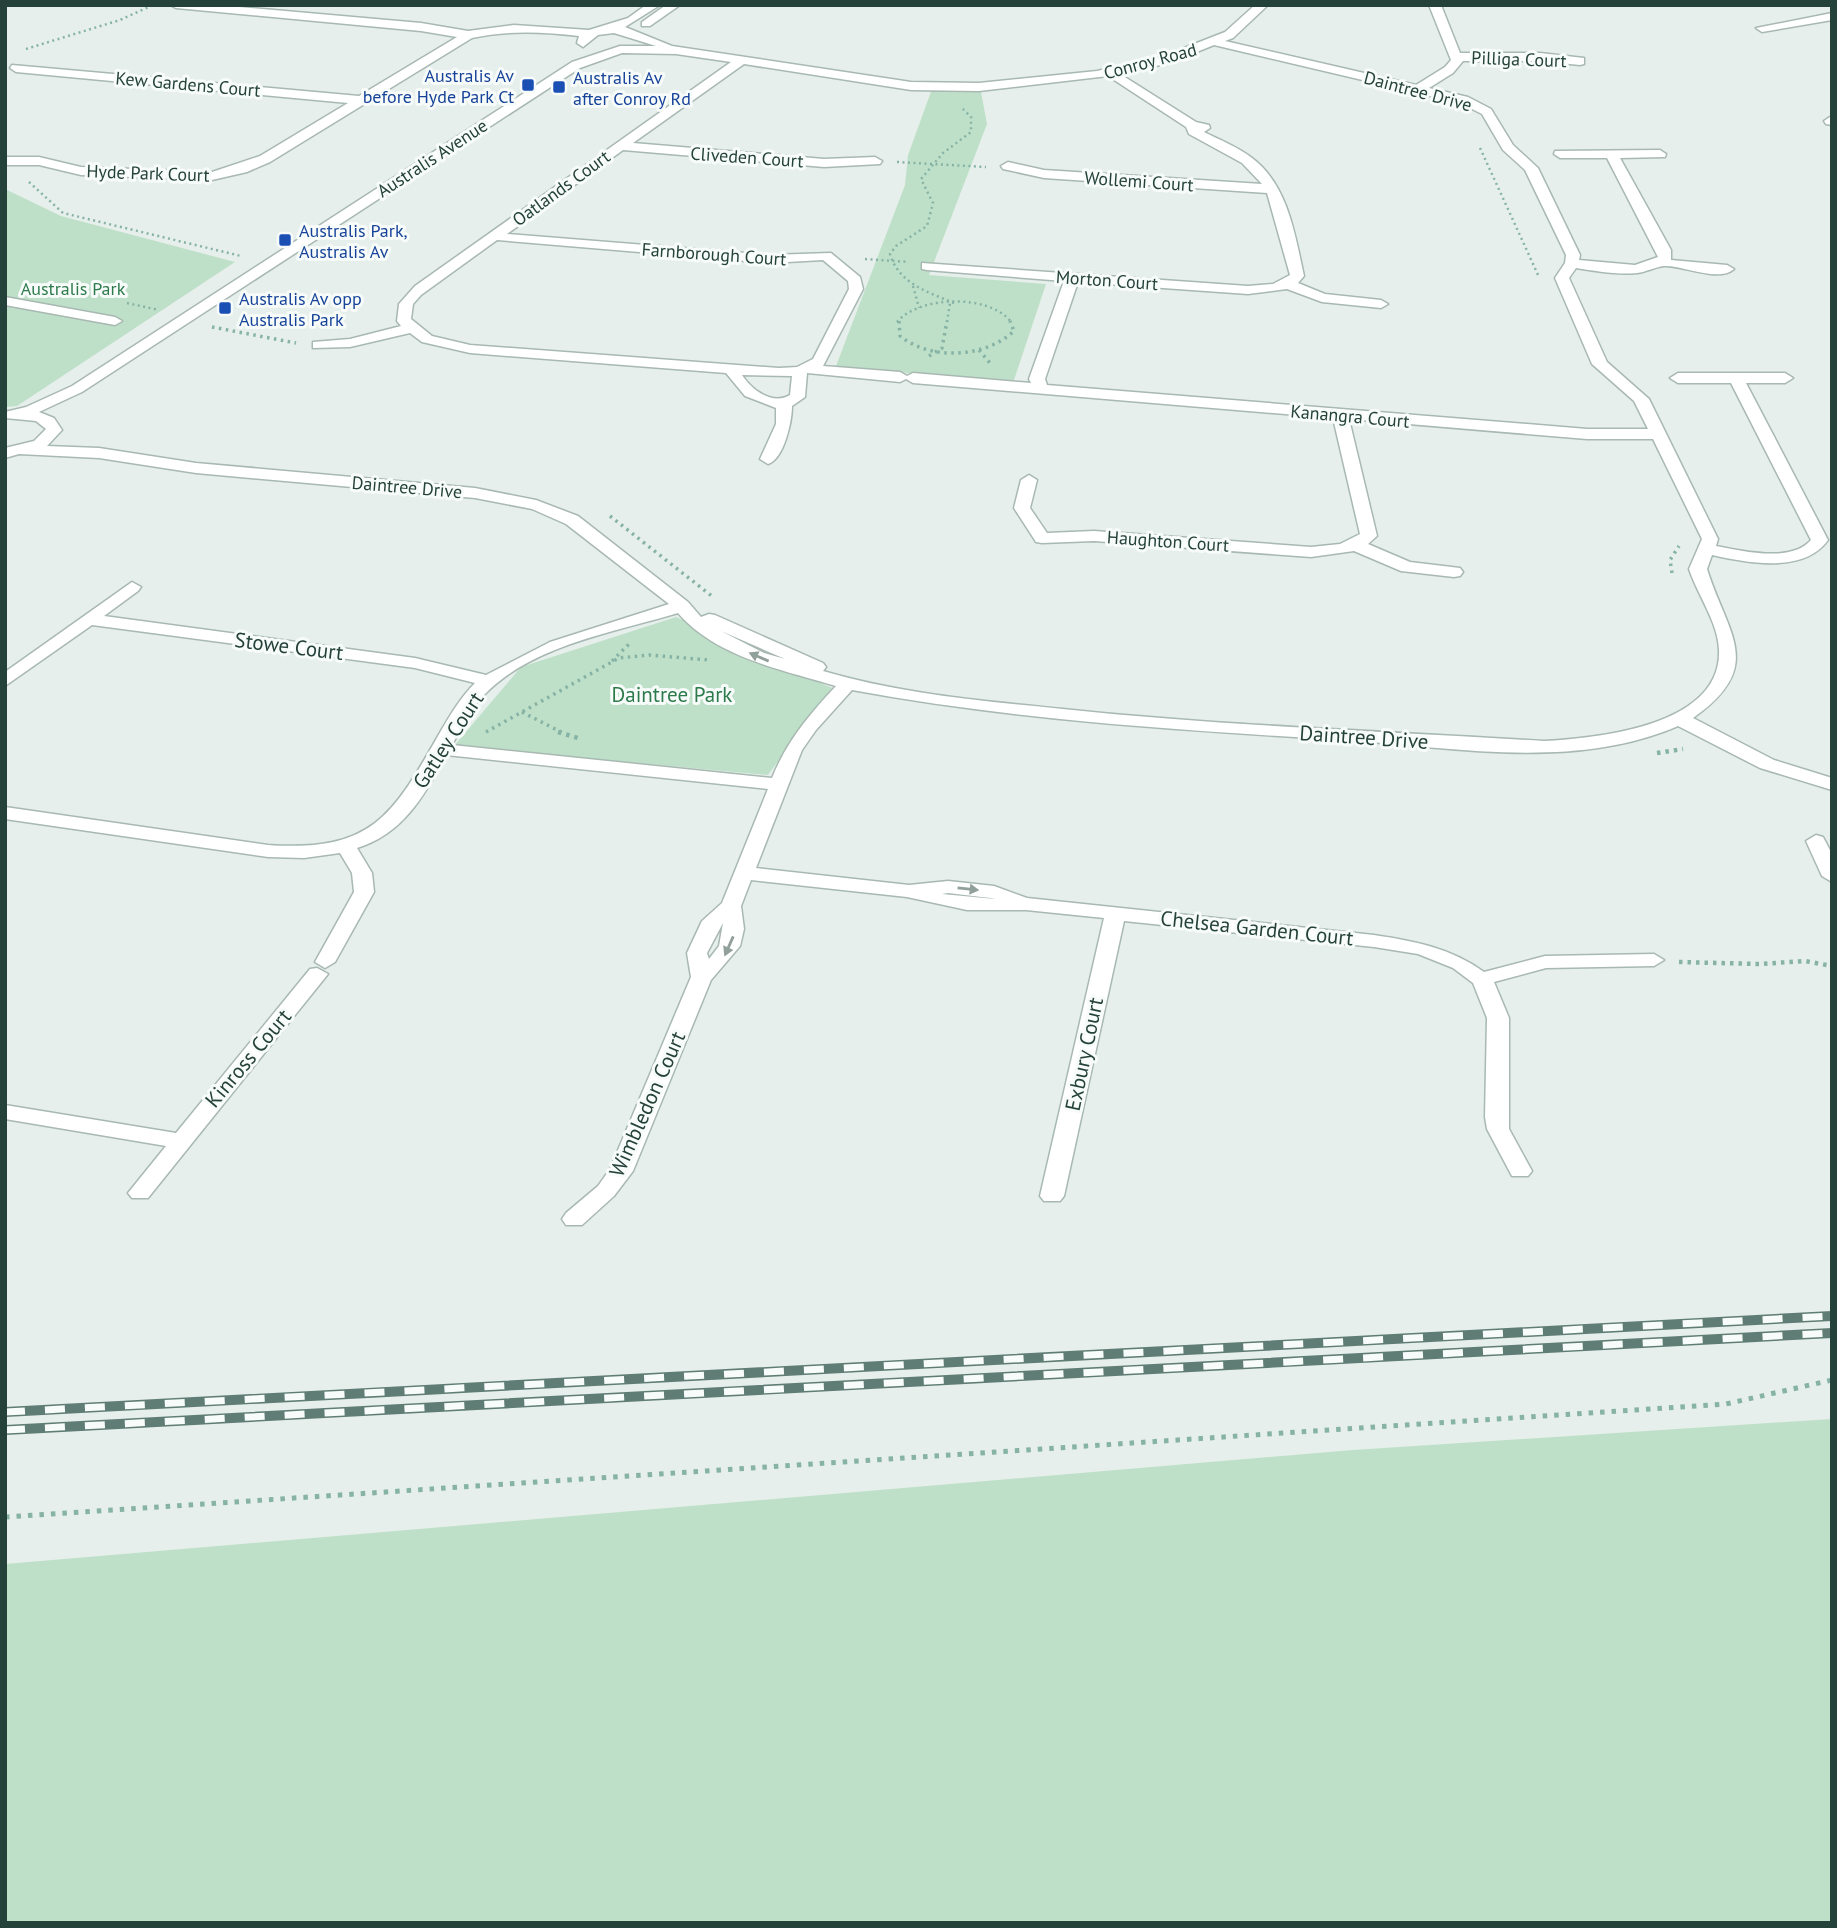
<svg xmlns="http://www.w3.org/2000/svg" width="1837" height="1928" font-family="'PT Sans',sans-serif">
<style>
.green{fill:#bfe0c8}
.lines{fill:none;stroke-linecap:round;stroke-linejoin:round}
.minor-casing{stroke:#a8b8b2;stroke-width:3}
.path-far3{stroke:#86b3a5;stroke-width:2.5;stroke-dasharray:2 3.5;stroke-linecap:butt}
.path-far2{stroke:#86b3a5;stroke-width:3.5;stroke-dasharray:2.5 4.5;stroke-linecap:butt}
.path-far1{stroke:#86b3a5;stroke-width:4.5;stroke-dasharray:3.5 5;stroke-linecap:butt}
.path{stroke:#86b3a5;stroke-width:5;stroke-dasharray:4.5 7;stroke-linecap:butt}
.minor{fill:#fff;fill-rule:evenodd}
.rail-casing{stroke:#5f7d75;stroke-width:10}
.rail{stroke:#f7fbf9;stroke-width:7;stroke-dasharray:20;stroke-linecap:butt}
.oneway{fill:#92a09c}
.transit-dot{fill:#1a4fb4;stroke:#f7fbf9;stroke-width:2.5}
.labels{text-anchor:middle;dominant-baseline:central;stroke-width:6;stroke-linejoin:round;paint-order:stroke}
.far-street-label{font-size:18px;fill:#24423a;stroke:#f7fbf9}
.far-transit-label{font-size:18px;fill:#164399;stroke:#f7fbf9;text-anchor:start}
.far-park-label{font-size:18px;fill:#2d7a4b;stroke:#f7fbf9}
.street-label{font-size:21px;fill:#24423a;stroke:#f7fbf9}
.park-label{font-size:21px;fill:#2d7a4b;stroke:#f7fbf9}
</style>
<rect width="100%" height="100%" fill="#e6efeb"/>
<g class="green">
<path d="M 932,89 L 981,92 L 987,124 L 929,275 L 1046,284 L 1013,383 L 836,366 L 905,185 L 908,155 Z"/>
<path d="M 5,189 L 61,216 L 235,262 L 17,406 L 5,407 Z"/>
<path d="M 676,617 L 832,688 L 768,775 L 454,746 L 521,667 Z"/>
<path d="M 1832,1419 L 1832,1923 L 5,1923 L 5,1564 L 1353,1450 Z"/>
</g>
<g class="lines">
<defs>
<g id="minor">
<path d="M 170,5 L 217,5 L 421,23 L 468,31 L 514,25 L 589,30 L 628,18 L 646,5 L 660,5 L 625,27 L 672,46 L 911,82 L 979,83 L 1097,71 L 1161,57 L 1225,32 L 1255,5 L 1268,5 L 1233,38 L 1225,41 L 1416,85 L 1445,67 L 1451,60 L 1429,5 L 1441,5 L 1460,53 L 1540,53 L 1584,58 L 1584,64 L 1580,65 L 1540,61 L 1463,61 L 1453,73 L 1429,88 L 1468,97 L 1491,109 L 1513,145 L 1538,168 L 1580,255 L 1579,260 L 1635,265 L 1658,257 L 1607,158 L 1560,158 L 1554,154 L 1555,151 L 1660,150 L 1666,154 L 1665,157 L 1620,158 L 1671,250 L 1671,260 L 1727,265 L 1734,269 C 1718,283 1683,265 1664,266 C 1655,267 1646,272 1637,273 C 1617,275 1596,271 1576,268 L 1569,278 L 1607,362 L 1649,399 L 1718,539 L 1716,546 C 1742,551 1791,563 1811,540 L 1731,383 L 1678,383 L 1670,378 L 1678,373 L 1785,373 L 1793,378 L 1785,383 L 1746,383 L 1828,540 C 1804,574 1748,563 1712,555 L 1707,569 C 1727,634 1767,666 1693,718 L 1774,760 L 1832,778 L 1832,790 L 1760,768 L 1678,726 C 1574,771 1452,747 1343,740 C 1178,730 1015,720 852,690 L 816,730 L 802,750 L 756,868 L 909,885 L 948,881 L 994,886 L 1027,898 L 1374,935 C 1414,941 1451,948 1484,972 L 1545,956 L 1654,954 L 1664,960 L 1654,966 L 1546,968 L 1494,982 L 1509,1018 L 1509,1129 L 1532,1171 L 1528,1176 L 1512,1176 L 1487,1129 L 1485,1117 L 1487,1018 L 1473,983 L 1453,968 L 1418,954 L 1374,947 L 1124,921 L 1064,1196 L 1060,1201 L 1044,1201 L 1040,1196 L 1104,918 L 1026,910 L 967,910 L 907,897 L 751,880 L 741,906 L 744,929 L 740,946 L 711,980 L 633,1171 L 614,1196 L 582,1225 L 566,1225 L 562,1219 L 566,1213 L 598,1186 L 610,1169 L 691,977 L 687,953 L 702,921 L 722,903 L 768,789 L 446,755 C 425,795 403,834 357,848 L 372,873 L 374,892 L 335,962 L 325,968 L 315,962 L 354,892 L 352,873 L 340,853 L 304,858 L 268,857 L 5,819 L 5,807 L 268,845 C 371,852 392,817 438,736 C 449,717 460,698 475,683 L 415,668 L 92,625 L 5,686 L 5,672 L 132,582 L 141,587 L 138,591 L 104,616 L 415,658 L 486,675 L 550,642 L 669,604 L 566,524 L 532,509 L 475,498 L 196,473 L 99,458 L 19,454 L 5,458 L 5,448 L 34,441 L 46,429 L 36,421 L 5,418 L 5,412 L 26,407 L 72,386 L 572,62 L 620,46 L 656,46 L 614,33 L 598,35 L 583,47 L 577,43 L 579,36 C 543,32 508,30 472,38 L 270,162 L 247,172 L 212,180 L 81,175 L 39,165 L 5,165 L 5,157 L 39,157 L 81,167 L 212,172 L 260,156 L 348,103 L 16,72 L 10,68 L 12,65 L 359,96 L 457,37 L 421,31 L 176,8 ZM 1214,45 L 1460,103 L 1482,114 L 1503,150 L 1525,170 L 1566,255 L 1565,263 L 1555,278 L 1592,364 L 1634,401 L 1648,429 L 1587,429 L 1047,385 L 1045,379 L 1078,282 L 1248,294 L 1287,289 L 1322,302 L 1381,308 L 1388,304 L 1381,300 L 1325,294 L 1298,283 L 1304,276 C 1295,235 1288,185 1252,158 C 1238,147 1220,140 1204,132 L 1210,128 L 1209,125 L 1196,122 L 1120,74 L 1169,63 ZM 622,53 L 676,54 L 731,62 L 415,286 L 399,304 L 397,321 L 401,326 L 350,339 L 313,342 L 313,348 L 350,347 L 410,333 L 422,342 L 470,353 L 726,373 L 745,396 L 776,408 L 776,424 L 760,459 L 768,464 C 784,459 792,421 792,406 L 805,397 L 807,373 L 900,382 L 906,379 L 913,383 L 1333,418 L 1360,534 L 1340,544 L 1311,547 L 1094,531 L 1047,533 L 1030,508 L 1037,480 L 1029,475 L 1021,480 L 1014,508 L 1036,542 L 1042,543 L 1094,541 L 1311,557 L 1354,551 L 1401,571 L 1454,577 L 1460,576 L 1463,572 L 1460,568 L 1410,562 L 1368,544 L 1377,536 L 1349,419 L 1587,439 L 1653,439 L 1702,539 L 1689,569 C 1698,596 1718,622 1719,650 C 1722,726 1598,738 1544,741 C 1384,731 1223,726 1063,709 C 983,701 901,694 823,671 L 826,667 L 823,663 L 715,615 L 709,614 L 701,617 L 688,602 L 578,516 L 536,500 L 475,488 L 196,463 L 99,448 L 47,446 L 62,430 L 54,418 L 39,412 L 82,392 L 580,68 ZM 744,64 L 911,90 L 979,91 L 1108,76 L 1186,127 L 1189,134 L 1242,163 L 1262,184 L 1044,170 L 1008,162 L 1001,166 L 1003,169 L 1044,178 L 1267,193 L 1290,275 L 1273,284 L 1248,286 L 922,263 L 922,269 L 927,270 L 1064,281 L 1029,379 L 1031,383 L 913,373 L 907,376 L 900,372 L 823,366 L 863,289 L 860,277 L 831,253 L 770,255 L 507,234 L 623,150 L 824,167 L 880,164 L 882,161 L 875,157 L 824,159 L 633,143 ZM 497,240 L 770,263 L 823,260 L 848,281 L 849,289 L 813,359 L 797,367 L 779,368 L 470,345 L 432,336 L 411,319 L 413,304 L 421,295 ZM 742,375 L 792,376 L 790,395 C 772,406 751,389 742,375 ZM 678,613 C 716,657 782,670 836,686 C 809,715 787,741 772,778 L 452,745 C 462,727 470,709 484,695 C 532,645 615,632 678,613 ZM 721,631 L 785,659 L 764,653 ZM 948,893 L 990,898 L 995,899 L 942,894 ZM 723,923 L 719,946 L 709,959 L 707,953 Z"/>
<path d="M 666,5 L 680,5 L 650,26 L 642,26 L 642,22 Z"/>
<path d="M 1832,13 L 1832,20 L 1762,32 L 1756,28 Z"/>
<path d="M 1830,117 L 1832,125 L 1826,124 L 1824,121 Z"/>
<path d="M 5,297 L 115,317 L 122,321 L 115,325 L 5,305 Z"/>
<path d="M 1816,835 L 1823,837 L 1832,854 L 1832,882 L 1822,876 L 1806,841 Z"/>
<path d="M 317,968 L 328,974 L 324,979 L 148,1198 L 132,1198 L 128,1193 L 166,1146 L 5,1119 L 5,1105 L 176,1133 L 310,969 Z"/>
</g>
</defs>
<use href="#minor" class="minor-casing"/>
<g class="path-far3">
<path d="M 26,49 L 120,20 L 153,5"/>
<path d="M 1480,148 L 1539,277"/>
<path d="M 897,162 L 986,167"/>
<path d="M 29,182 L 63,213 L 241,256"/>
<path d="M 865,259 L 909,262"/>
<path d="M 913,286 L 919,308"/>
<path d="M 127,303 L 159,310"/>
<path d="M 954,303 C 928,292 899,284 890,254 L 896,246 L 927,226 L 933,203 L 921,179 L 943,153 L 971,132 L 971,117 L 962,108"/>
<path d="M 897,322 C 920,295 990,294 1011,322"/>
<path d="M 947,322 L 950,303"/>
</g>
<g class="path-far2">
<path d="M 899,321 L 900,336 C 931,361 985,358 1014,331 L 1010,321"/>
<path d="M 212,327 L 296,343"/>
<path d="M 979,350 L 990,363"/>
<path d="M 929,356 L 942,348 L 947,321"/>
<path d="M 610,516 L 713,597"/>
<path d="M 1672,573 L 1670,560 L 1679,546"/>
<path d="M 612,661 L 629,644"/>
<path d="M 522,712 L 563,733"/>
<path d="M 486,732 L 619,658 L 649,655 L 709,660"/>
</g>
<g class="path-far1">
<path d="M 558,732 L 581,739"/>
<path d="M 1657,753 L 1683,749"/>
<path d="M 1679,962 L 1760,964 L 1805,961 L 1832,966"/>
</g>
<path class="path" d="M 5,1517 L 1726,1404 L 1832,1380"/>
<use href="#minor" class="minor"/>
<defs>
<g id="rail">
<path d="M 5,1412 L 1832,1316"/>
<path d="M 5,1430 L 1832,1333"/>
</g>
</defs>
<use href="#rail" class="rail-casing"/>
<use href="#rail" class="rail"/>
</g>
<defs><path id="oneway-solid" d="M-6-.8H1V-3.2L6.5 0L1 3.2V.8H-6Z" transform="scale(1.75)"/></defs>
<g class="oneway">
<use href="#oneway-solid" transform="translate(759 657) rotate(-157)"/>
<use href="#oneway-solid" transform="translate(968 889) rotate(6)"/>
<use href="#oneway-solid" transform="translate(729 946) rotate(114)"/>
</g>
<g class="transit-dot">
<rect x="521" y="78" width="14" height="14" rx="3.5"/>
<rect x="552" y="80" width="14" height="14" rx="3.5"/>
<rect x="278" y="233" width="14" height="14" rx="3.5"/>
<rect x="218" y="301" width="14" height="14" rx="3.5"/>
</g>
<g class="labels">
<g class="far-street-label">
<text transform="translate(1519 59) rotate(2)">Pilliga Court</text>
<text transform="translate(1150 61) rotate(-15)">Conroy Road</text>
<text transform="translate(188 84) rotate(5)">Kew Gardens Court</text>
<text transform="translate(1418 91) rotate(15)">Daintree Drive</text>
<text transform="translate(747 157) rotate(4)">Cliveden Court</text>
<text transform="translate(432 158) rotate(-33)">Australis Avenue</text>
<text transform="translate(148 173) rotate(2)">Hyde Park Court</text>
<text transform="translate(1139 181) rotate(4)">Wollemi Court</text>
<text transform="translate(561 188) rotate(-36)">Oatlands Court</text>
<text transform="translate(714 254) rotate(4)">Farnborough Court</text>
<text transform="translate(1107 280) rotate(4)">Morton Court</text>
<text transform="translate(1350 416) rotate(5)">Kanangra Court</text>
<text transform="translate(407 487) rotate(5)">Daintree Drive</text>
<text transform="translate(1168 541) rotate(4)">Haughton Court</text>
</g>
<g class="far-transit-label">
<text x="514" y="75" text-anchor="end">Australis Av<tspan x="514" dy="21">before Hyde Park Ct</tspan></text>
<text x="573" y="77">Australis Av<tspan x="573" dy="21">after Conroy Rd</tspan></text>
<text x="299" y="230">Australis Park,<tspan x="299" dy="21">Australis Av</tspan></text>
<text x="239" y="298">Australis Av opp<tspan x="239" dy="21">Australis Park</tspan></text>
</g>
<g class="far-park-label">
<text x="73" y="288">Australis Park</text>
</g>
<g class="street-label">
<text transform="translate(289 646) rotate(7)">Stowe Court</text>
<text transform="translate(1364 737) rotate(4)">Daintree Drive</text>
<text transform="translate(448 740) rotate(-57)">Gatley Court</text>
<text transform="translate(1257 928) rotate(6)">Chelsea Garden Court</text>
<text transform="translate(1084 1054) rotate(-78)">Exbury Court</text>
<text transform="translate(248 1058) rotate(-50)">Kinross Court</text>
<text transform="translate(647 1104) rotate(-66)">Wimbledon Court</text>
</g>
<g class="park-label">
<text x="672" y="694">Daintree Park</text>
</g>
</g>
<rect width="1837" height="1928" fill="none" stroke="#24423a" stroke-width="14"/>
</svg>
